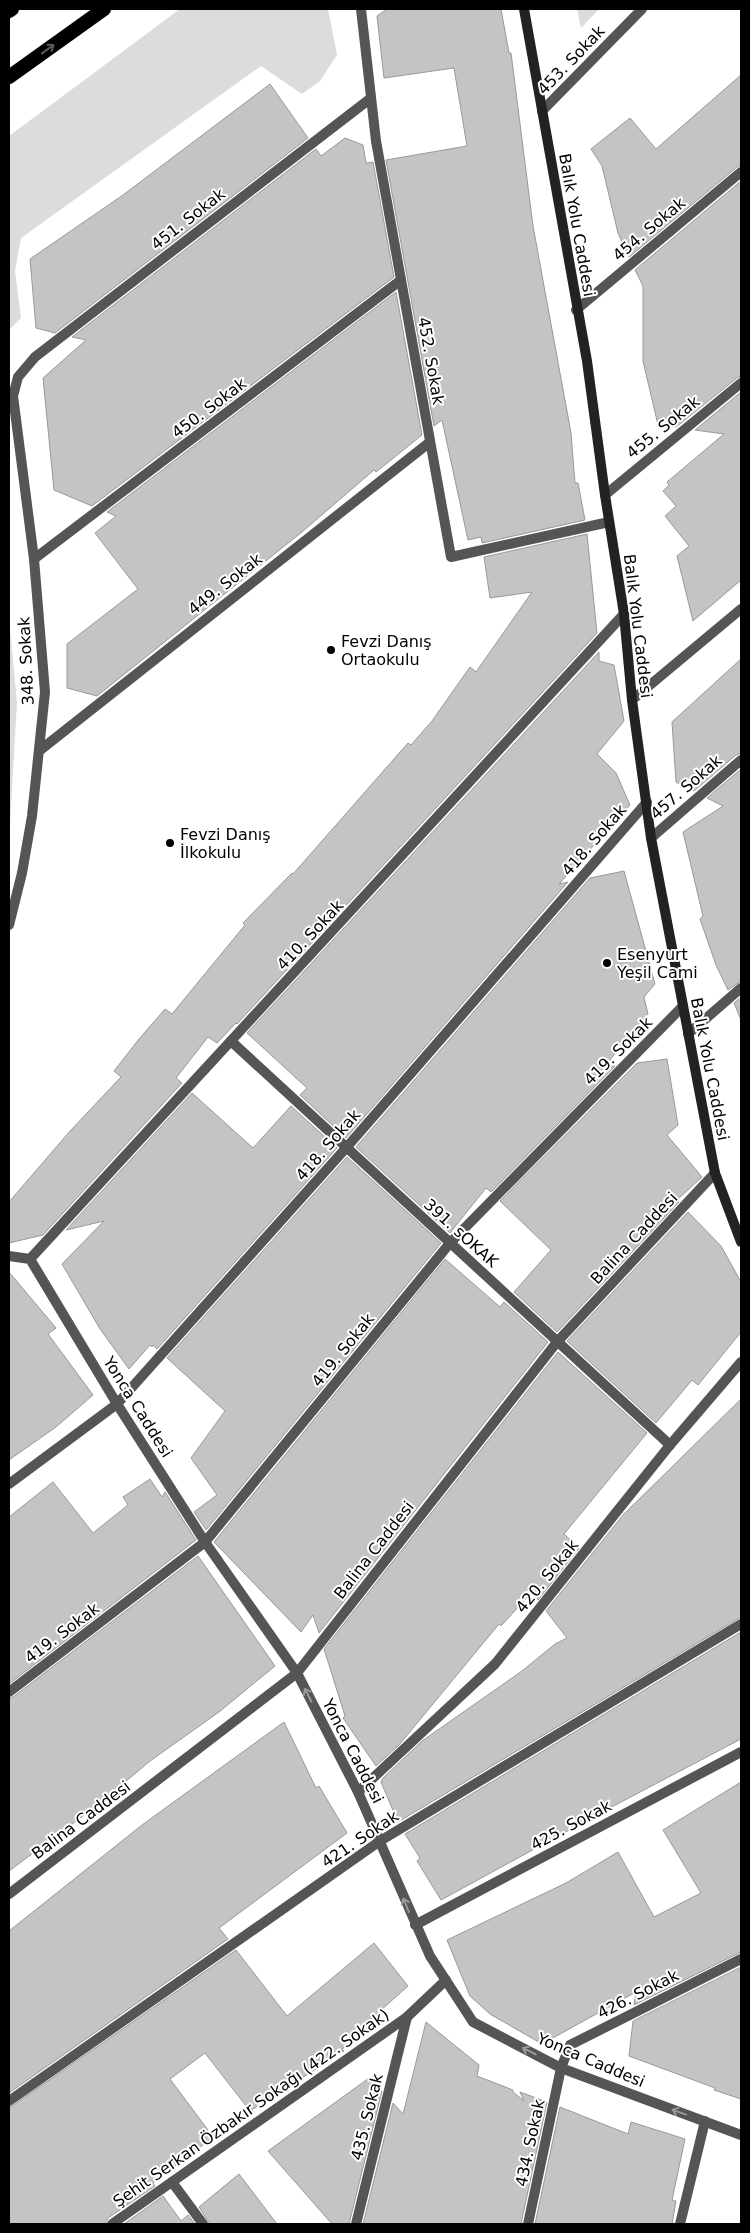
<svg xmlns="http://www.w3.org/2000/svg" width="750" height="2233" font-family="'DejaVu Sans',sans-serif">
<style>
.green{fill:#dcdcdc}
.building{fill:#c4c4c4;stroke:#999}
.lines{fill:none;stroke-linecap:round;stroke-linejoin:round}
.trunk-casing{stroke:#dbdbdb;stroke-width:15}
.minor{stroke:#555;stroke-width:10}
.tertiary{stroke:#555;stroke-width:10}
.secondary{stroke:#222;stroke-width:10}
.trunk{stroke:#000;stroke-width:14}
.oneway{stroke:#595959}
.oneway2{stroke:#999}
.poi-dot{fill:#000;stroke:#fff;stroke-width:2}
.labels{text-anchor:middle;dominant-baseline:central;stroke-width:4;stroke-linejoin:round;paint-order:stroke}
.street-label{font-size:16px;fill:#000;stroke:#fff}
.poi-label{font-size:16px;fill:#000;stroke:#fff;text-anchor:start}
</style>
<rect width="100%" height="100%" fill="#fff"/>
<g class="green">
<path d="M 180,9 L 328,9 L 337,55 L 320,81 L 302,94 L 261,66 L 21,238 L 15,271 L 21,318 L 9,330 L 9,136 Z"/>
<path d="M 577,9 L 599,9 L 581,28 Z"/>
<path d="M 9,619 L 17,702 L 9,843 Z"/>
</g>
<g class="building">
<path d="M 387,9 L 501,9 L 509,53 L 511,53 L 533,226 L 571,433 L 575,483 L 578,483 L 585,520 L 482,543 L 481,537 L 468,540 L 442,420 L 434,426 L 386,160 L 467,146 L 454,68 L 384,78 L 377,16 Z"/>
<path d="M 741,75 L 741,165 L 737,167 L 629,257 L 618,233 L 602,166 L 591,149 L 630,118 L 656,149 Z"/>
<path d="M 270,84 L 308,138 L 55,333 L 36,328 L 30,259 L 123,195 Z"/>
<path d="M 345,138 L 363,145 L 366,163 L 373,162 L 394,277 L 92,506 L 54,490 L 43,378 L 86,340 L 72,337 L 316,149 L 321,156 Z"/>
<path d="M 741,181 L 741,376 L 737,378 L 676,427 L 658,425 L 643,361 L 643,286 L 635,270 Z"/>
<path d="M 396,292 L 422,435 L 376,472 L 374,470 L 302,532 L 97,696 L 67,688 L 67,644 L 138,589 L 95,533 L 116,516 L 107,512 Z"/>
<path d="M 741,392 L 741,580 L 693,621 L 677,556 L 689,546 L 665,516 L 676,506 L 663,491 L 669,485 L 667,482 L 724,434 L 695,430 Z"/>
<path d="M 587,534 L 597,633 L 237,1024 L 236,1023 L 217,1043 L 208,1037 L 176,1078 L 182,1083 L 43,1235 L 9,1243 L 9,1202 L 71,1130 L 121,1077 L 114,1071 L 139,1039 L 165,1009 L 172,1014 L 245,925 L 243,923 L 292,873 L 293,874 L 408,743 L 411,745 L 432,721 L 470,667 L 476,672 L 532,592 L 490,598 L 484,557 Z"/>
<path d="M 599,652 L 599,661 L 614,665 L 624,721 L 597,754 L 616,773 L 630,805 L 559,884 L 568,882 L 346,1138 L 300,1095 L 307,1088 L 247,1033 Z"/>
<path d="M 741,659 L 741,753 L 736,755 L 694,791 L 676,782 L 672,722 Z"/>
<path d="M 741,769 L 741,981 L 728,990 L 716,965 L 700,919 L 703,916 L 683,832 L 723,806 L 707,798 Z"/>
<path d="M 624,871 L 655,984 L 644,997 L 648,1014 L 604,1067 L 615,1066 L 491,1192 L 486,1188 L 450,1233 L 356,1147 L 590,878 Z"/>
<path d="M 741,997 L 741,1020 L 734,1003 Z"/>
<path d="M 667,1059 L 678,1125 L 667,1135 L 702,1177 L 677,1200 L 679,1202 L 557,1332 L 514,1292 L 551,1250 L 500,1201 L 637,1063 Z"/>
<path d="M 192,1093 L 253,1148 L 291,1106 L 337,1148 L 157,1349 L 153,1345 L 152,1347 L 150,1345 L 129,1369 L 100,1329 L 62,1264 L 104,1221 L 66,1230 Z"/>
<path d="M 347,1157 L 441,1243 L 206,1530 L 194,1512 L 217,1495 L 191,1458 L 225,1411 L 167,1358 Z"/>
<path d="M 688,1212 L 721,1246 L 741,1282 L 741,1332 L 698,1385 L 692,1380 L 656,1423 L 567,1341 Z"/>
<path d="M 445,1259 L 500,1307 L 504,1302 L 548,1342 L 319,1633 L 313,1615 L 301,1632 L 214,1542 Z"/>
<path d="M 9,1272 L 56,1328 L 48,1334 L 93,1395 L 56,1427 L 9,1460 Z"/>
<path d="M 558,1352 L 647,1433 L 564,1534 L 579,1548 L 538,1600 L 532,1592 L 501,1626 L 499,1624 L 399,1745 L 376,1766 L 343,1718 L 345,1716 L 324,1649 Z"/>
<path d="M 741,1399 L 741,1617 L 398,1822 L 381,1782 L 383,1778 L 422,1741 L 522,1671 L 555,1644 L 567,1638 L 546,1611 L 623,1515 Z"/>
<path d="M 150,1479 L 162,1497 L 165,1492 L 196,1540 L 9,1684 L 9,1517 L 53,1482 L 93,1533 L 128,1505 L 123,1497 Z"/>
<path d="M 198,1556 L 275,1666 L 219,1712 L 150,1761 L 99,1804 L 9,1871 L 9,1699 L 13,1697 Z"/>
<path d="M 741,1632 L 741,1739 L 604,1811 L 441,1900 L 417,1861 L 420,1858 L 405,1834 Z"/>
<path d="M 284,1722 L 316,1788 L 319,1786 L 347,1833 L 219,1928 L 228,1939 L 9,2093 L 9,1931 L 142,1825 Z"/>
<path d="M 741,1782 L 741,1952 L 634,2005 L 636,1992 L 542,2044 L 490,2014 L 470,1996 L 447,1940 L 566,1883 L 618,1852 L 654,1917 L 701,1893 L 663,1830 Z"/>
<path d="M 374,1943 L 408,1986 L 352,2036 L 355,2039 L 342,2049 L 344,2051 L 250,2111 L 205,2053 L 170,2079 L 208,2130 L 207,2132 L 212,2138 L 153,2183 L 155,2186 L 108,2218 L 105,2224 L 9,2224 L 9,2108 L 236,1950 L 287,2016 Z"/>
<path d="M 741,1967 L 741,2099 L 714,2090 L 715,2088 L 629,2056 L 633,2021 Z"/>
<path d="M 426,2022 L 479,2065 L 477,2076 L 513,2090 L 513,2092 L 524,2101 L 520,2092 L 547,2102 L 521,2224 L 363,2224 L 393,2103 L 403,2114 Z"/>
<path d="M 369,2078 L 382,2091 L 349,2224 L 332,2224 L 268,2151 Z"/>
<path d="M 560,2107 L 628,2134 L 631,2122 L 685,2139 L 672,2200 L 676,2201 L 672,2224 L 535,2224 Z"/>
<path d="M 239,2174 L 277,2224 L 210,2224 L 199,2207 Z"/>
<path d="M 163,2196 L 181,2221 L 188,2215 L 195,2224 L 124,2224 Z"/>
</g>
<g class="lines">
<defs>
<g id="trunk">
<path d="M 9,11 L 12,9"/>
<path d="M 9,77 L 104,9"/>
</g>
</defs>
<use href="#trunk" class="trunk-casing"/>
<g class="minor">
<path d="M 361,9 L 376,141 L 451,557 L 609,522"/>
<path d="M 542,111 L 642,9"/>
<path d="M 576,310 L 741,172"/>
<path d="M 605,495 L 741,383"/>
<path d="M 34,559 L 401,280"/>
<path d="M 632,700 L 741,609"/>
<path d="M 39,751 L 430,442"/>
<path d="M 651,838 L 741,760"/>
<path d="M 9,925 L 22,873 L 32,816 L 45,692 L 34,559 L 13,396 L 18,377 L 35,357 L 371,98"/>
<path d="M 688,1034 L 741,988"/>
<path d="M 232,1042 L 670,1445"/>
<path d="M 30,1259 L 624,614"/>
<path d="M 9,1484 L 117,1404 L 346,1148 L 647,802"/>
<path d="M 9,1692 L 205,1542 L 450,1243 L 683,1006"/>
<path d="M 358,1792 L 495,1664 L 670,1445 L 741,1362"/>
<path d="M 9,1894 L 297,1673 L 557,1342 L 715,1173"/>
<path d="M 415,1925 L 741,1752"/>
<path d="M 9,2101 L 380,1841 L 741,1624"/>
<path d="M 172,2182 L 203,2224"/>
<path d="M 112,2224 L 407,2017 L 446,1980"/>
<path d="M 356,2224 L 407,2017"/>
<path d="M 528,2224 L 561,2068 L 570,2045 L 741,1959"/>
<path d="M 680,2224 L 705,2121"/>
</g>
<path class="tertiary" d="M 9,1256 L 30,1259 L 117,1404 L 205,1542 L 297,1673 L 358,1792 L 430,1956 L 473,2022 L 561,2068 L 741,2135"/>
<path class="secondary" d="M 524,9 L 587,361 L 605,495 L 624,614 L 632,700 L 651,838 L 715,1173 L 741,1242"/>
<use href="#trunk" class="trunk"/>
</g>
<defs><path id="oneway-shaft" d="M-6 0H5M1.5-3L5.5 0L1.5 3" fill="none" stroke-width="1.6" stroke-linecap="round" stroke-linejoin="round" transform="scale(1.25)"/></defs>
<use class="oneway" href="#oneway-shaft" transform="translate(48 49) rotate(-36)"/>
<g class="oneway2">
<use href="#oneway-shaft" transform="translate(308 1695) rotate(-117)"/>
<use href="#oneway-shaft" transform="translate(406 1905) rotate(-112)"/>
<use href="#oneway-shaft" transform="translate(529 2051) rotate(-153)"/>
<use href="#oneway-shaft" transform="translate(679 2112) rotate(-160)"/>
</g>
<g class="poi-dot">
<circle cx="331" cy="650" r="5"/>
<circle cx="170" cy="843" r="5"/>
<circle cx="607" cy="963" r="5"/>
</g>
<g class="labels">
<g class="street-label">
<text transform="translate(571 60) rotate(-46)">453. Sokak</text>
<text transform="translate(188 219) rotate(-38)">451. Sokak</text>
<text transform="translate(577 225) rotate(80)">Balık Yolu Caddesi</text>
<text transform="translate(649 229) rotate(-40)">454. Sokak</text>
<text transform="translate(431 361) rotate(80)">452. Sokak</text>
<text transform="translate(209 408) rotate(-37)">450. Sokak</text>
<text transform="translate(663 427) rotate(-39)">455. Sokak</text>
<text transform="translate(225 584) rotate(-38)">449. Sokak</text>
<text transform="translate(638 626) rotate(83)">Balık Yolu Caddesi</text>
<text transform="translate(26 661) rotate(-93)">348. Sokak</text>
<text transform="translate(686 787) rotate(-41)">457. Sokak</text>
<text transform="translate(594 840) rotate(-49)">418. Sokak</text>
<text transform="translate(310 935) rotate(-47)">410. Sokak</text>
<text transform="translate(618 1051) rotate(-45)">419. Sokak</text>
<text transform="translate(710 1069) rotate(79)">Balık Yolu Caddesi</text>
<text transform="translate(328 1145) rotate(-49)">418. Sokak</text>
<text transform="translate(461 1233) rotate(42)">391. sOKAK</text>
<text transform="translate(634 1238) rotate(-47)">Balina Caddesi</text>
<text transform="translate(343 1350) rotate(-51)">419. Sokak</text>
<text transform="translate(138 1407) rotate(58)">Yonca Caddesi</text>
<text transform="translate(374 1550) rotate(-52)">Balina Caddesi</text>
<text transform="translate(547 1576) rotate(-51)">420. Sokak</text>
<text transform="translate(62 1633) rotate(-37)">419. Sokak</text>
<text transform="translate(353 1751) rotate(63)">Yonca Caddesi</text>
<text transform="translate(81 1820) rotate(-37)">Balina Caddesi</text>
<text transform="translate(571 1825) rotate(-28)">425. Sokak</text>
<text transform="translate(360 1839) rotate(-34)">421. Sokak</text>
<text transform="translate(638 1994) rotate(-27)">426. Sokak</text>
<text transform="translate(591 2060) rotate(23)">Yonca Caddesi</text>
<text transform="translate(251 2108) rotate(-35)">Şehit Serkan Özbakır Sokağı (422. Sokak)</text>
<text transform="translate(367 2117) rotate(-76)">435. Sokak</text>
<text transform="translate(530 2143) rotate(-78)">434. Sokak</text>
</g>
<g class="poi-label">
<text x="341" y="641">Fevzi Danış<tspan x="341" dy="18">Ortaokulu</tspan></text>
<text x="180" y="834">Fevzi Danış<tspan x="180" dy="18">İlkokulu</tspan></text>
<text x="617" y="954">Esenyurt<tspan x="617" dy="18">Yeşil Cami</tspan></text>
</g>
</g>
<rect width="750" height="2233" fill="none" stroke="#000000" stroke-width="20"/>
</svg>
